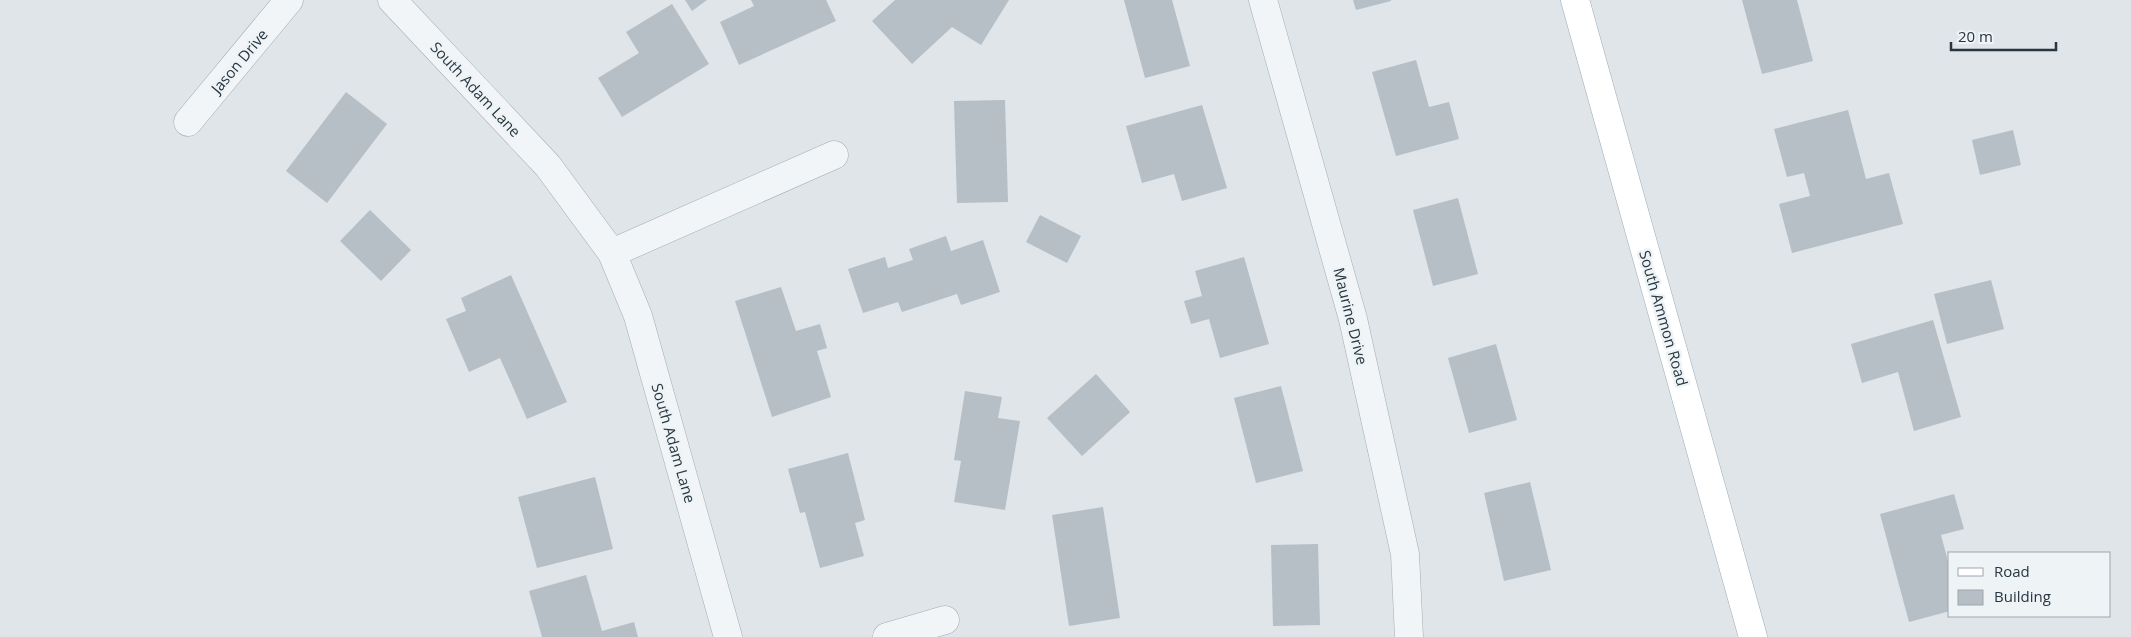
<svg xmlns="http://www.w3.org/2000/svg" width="2131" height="637" font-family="'Open Sans',sans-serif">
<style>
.building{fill:#b6bfc6}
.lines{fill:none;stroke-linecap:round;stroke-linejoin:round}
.minor-casing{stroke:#a4adb3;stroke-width:29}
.major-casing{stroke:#9eacb5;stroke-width:29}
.minor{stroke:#f2f5f7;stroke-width:28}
.major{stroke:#fff;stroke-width:28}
.labels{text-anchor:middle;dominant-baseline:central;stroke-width:5;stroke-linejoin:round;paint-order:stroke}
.street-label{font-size:15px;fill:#273640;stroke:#eef3f6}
</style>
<rect width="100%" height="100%" fill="#dfe5e9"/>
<g class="building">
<path d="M 685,0 L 707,0 L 692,11 Z"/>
<path d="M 751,0 L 826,0 L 836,21 L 739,65 L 720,22 L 754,6 Z"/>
<path d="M 895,0 L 1009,0 L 981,45 L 952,27 L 912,64 L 872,21 Z"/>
<path d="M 1124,0 L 1172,0 L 1190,66 L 1145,78 Z"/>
<path d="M 1353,0 L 1391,0 L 1391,1 L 1356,10 Z"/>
<path d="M 1742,0 L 1797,0 L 1813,61 L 1762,74 Z"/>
<path d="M 672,4 L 709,64 L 622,117 L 598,78 L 639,53 L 626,32 Z"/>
<path d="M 1416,60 L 1429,107 L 1449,102 L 1459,139 L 1396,156 L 1372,72 Z"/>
<path d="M 346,92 L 387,124 L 327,203 L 286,171 Z"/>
<path d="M 1005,100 L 1008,202 L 957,203 L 954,101 Z"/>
<path d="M 1202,105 L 1227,188 L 1182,201 L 1174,174 L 1142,183 L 1126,126 Z"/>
<path d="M 1848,110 L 1866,179 L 1889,173 L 1903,224 L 1792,253 L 1779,204 L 1810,196 L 1804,173 L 1787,177 L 1774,129 Z"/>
<path d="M 2013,130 L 2021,165 L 1980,175 L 1972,140 Z"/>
<path d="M 1458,198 L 1478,274 L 1433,286 L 1413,210 Z"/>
<path d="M 370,210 L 411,250 L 381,281 L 340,241 Z"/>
<path d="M 1040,215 L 1081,236 L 1067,263 L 1026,242 Z"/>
<path d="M 946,236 L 951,251 L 983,240 L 1000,292 L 961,305 L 957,294 L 902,312 L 898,302 L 863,313 L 848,269 L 885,257 L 888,268 L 913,260 L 909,249 Z"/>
<path d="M 1244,257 L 1269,344 L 1220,358 L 1209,319 L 1191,324 L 1184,301 L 1202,296 L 1195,271 Z"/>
<path d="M 511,275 L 567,402 L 527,419 L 500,358 L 469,372 L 446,319 L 466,311 L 461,298 Z"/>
<path d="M 1991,280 L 2004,329 L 1947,344 L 1934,294 Z"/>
<path d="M 781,287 L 796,331 L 820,324 L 827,348 L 817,351 L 831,397 L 772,417 L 735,301 Z"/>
<path d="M 1933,320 L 1961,417 L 1914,431 L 1898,372 L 1862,383 L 1851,344 Z"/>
<path d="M 1496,344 L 1517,420 L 1469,433 L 1448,358 Z"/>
<path d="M 1096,374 L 1130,412 L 1082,456 L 1047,418 Z"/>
<path d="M 1281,386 L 1303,471 L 1256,483 L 1234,398 Z"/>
<path d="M 965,391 L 1002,397 L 998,418 L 1020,421 L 1005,510 L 954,502 L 961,461 L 954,460 Z"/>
<path d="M 848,453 L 865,520 L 855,523 L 864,556 L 820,568 L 805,512 L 800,513 L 788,469 Z"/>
<path d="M 595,477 L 613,549 L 537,568 L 518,497 Z"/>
<path d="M 1530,482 L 1551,570 L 1504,581 L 1484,493 Z"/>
<path d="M 1954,494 L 1964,529 L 1941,535 L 1950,569 L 1950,611 L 1909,622 L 1880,514 Z"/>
<path d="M 1103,507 L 1120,618 L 1069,626 L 1052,515 Z"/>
<path d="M 1318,544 L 1320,625 L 1273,626 L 1271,545 Z"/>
<path d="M 586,575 L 602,631 L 634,622 L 638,637 L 542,637 L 529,591 Z"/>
</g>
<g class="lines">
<defs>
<g id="minor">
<path d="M 392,0 L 548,166 L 612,253 L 638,316 L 728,637"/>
<path d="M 1263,0 L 1353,319 L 1405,554 L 1409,637"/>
<path d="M 188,122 L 289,0"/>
<path d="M 612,253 L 834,155"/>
<path d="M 887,637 L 945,620"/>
</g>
<path id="major" d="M 1575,0 L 1753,637"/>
</defs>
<use href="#minor" class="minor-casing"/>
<use href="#major" class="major-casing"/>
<use href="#minor" class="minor"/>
<use href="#major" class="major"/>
</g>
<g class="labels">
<g class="street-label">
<text transform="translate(239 61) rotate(-50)">Jason Drive</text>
<text transform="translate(476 89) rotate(47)">South Adam Lane</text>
<text transform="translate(1351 316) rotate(76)">Maurine Drive</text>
<text transform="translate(1664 318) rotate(74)">South Ammon Road</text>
<text transform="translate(674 443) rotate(74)">South Adam Lane</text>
</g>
</g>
<rect x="1948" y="552" width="162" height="65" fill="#eef3f6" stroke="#9ea7ad"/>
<rect x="1958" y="568" width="25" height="8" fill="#ffffff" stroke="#9ea7ad"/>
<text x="1994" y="577" font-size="15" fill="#273640">Road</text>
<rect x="1958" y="590" width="25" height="15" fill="#b6bfc6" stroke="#9ea7ad"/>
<text x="1994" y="602" font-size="15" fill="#273640">Building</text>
<path d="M1951 42v8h105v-8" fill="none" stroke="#273640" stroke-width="2.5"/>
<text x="1958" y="42" font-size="15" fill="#273640" stroke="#eef3f6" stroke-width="4" paint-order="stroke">20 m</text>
</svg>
